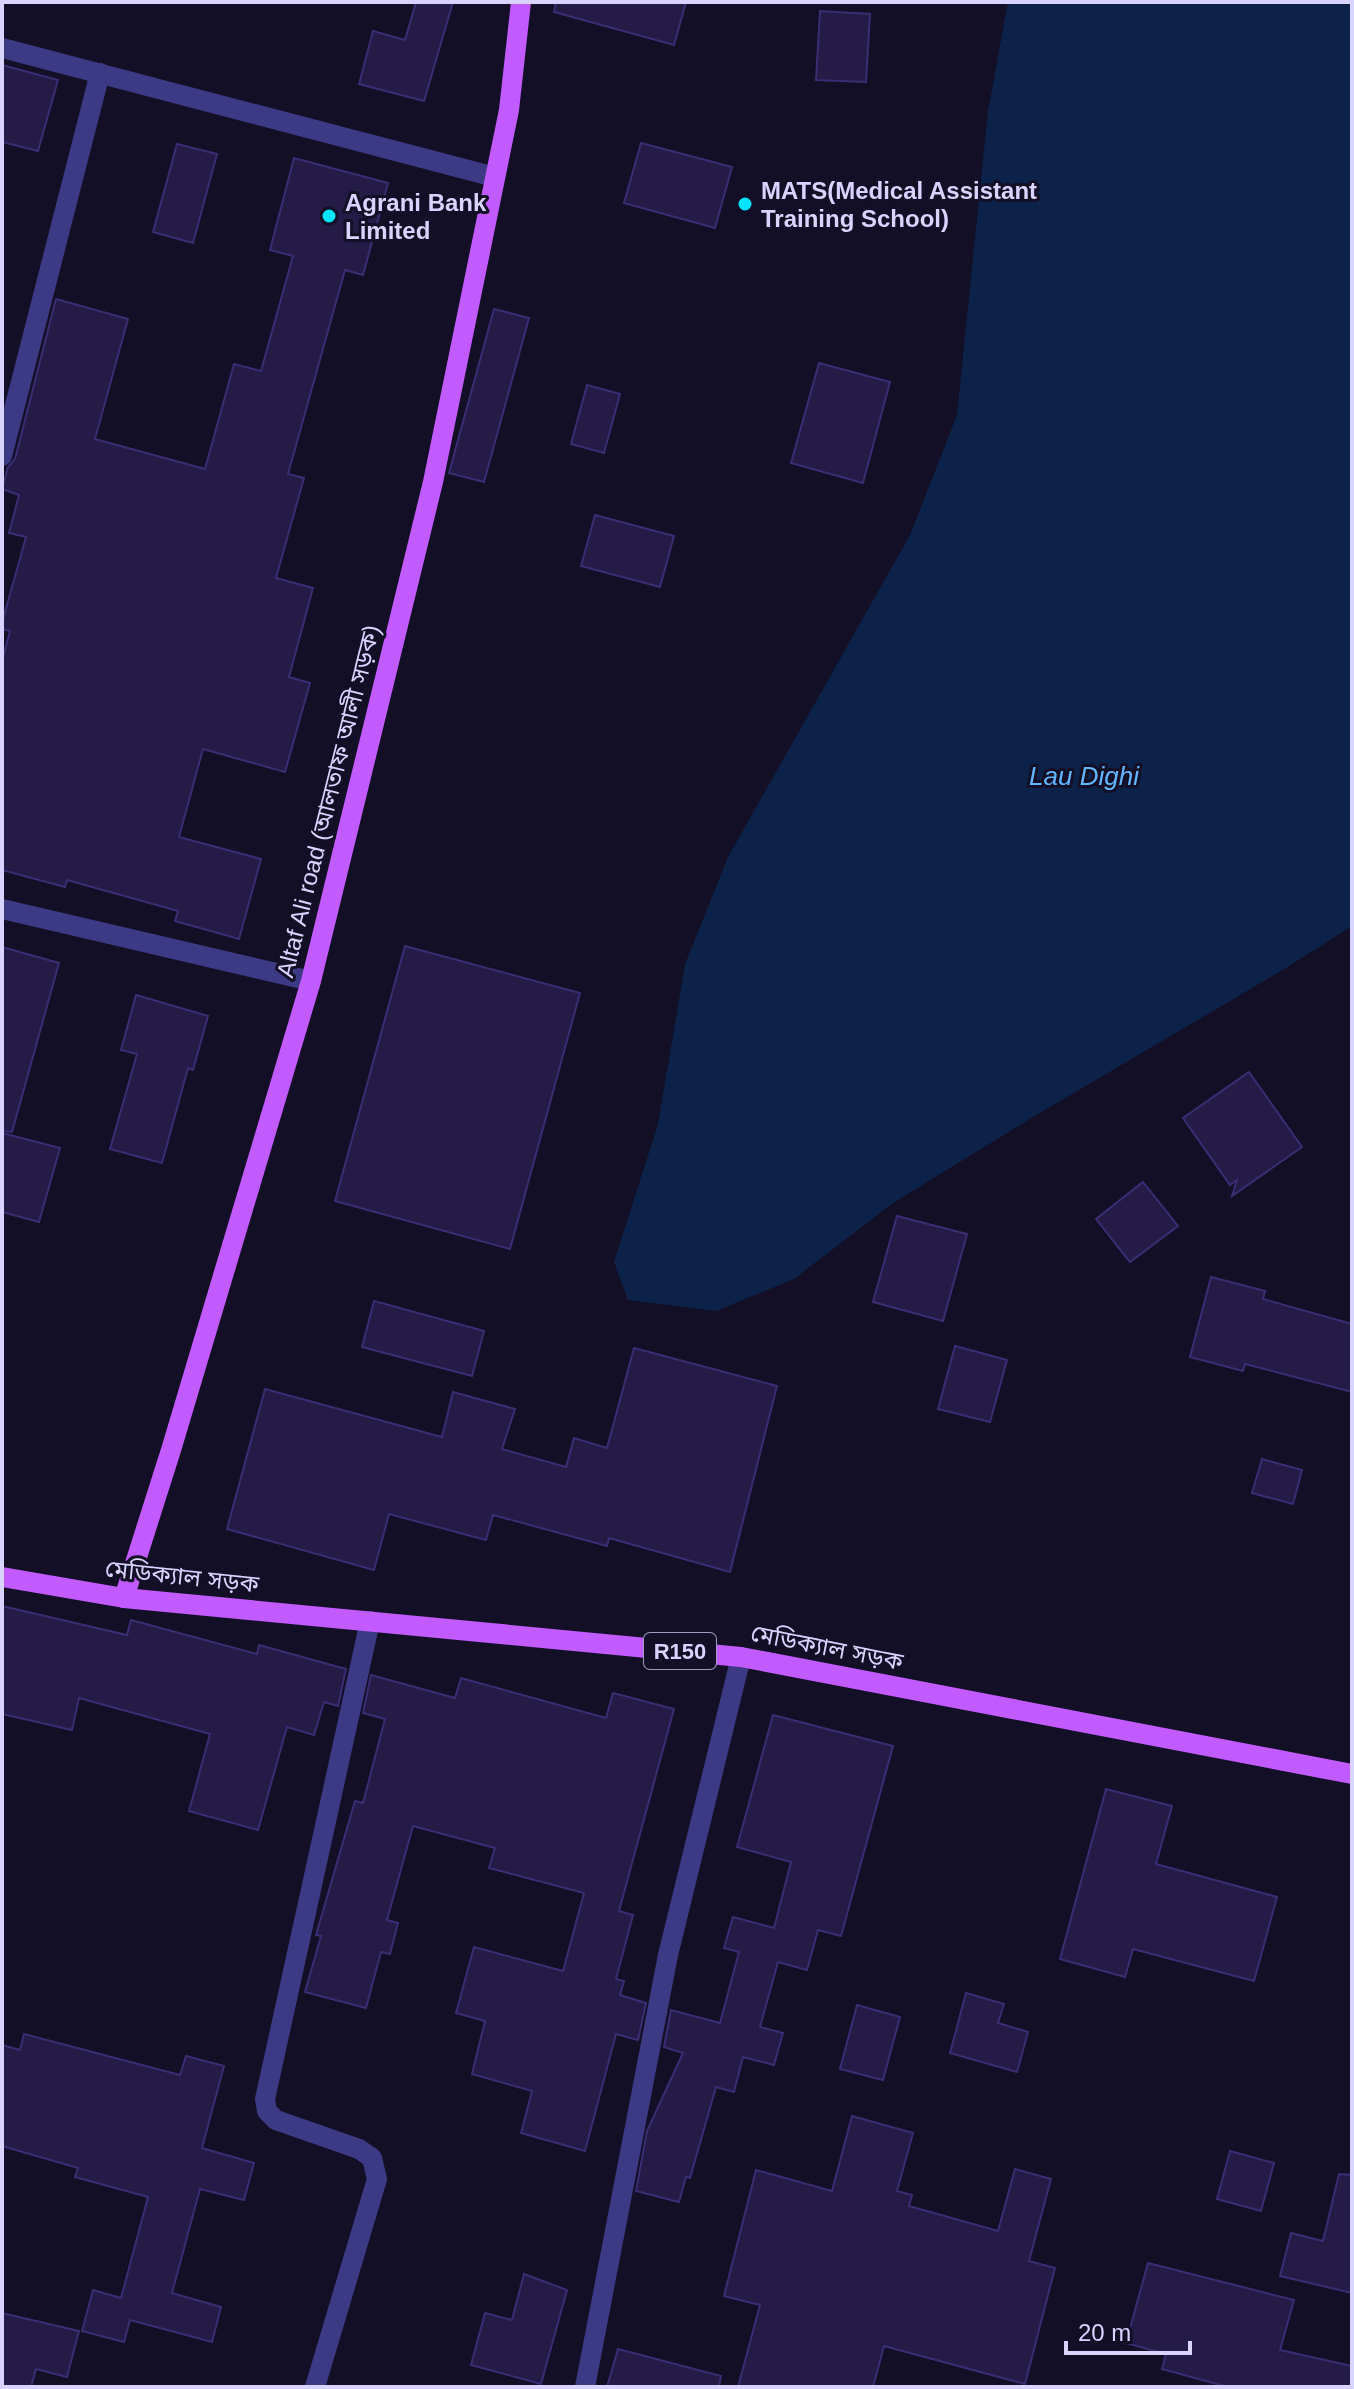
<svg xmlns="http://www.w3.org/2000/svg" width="1354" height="2389" font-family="Helvetica,'Noto Sans Bengali',sans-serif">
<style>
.water{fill:#0c2248}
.building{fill:#241b47;stroke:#3b2d73;stroke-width:2}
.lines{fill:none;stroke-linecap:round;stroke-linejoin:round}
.minor{stroke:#3d3a85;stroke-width:20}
.major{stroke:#c25bff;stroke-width:20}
.poi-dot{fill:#00e5ff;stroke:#130f26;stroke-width:3}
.labels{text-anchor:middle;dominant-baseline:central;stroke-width:6;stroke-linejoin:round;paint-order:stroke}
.shield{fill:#130f26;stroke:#9e99be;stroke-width:2}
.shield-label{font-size:22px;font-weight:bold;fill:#d9d4ff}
.poi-label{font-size:24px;font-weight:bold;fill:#d9d4ff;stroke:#130f26;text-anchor:start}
.street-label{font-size:24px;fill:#d9d4ff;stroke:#130f26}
.water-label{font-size:26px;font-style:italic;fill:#62b6ff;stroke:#130f26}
</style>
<rect width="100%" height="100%" fill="#130f26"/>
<path class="water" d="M 1008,2 L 1352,2 L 1352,926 L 1286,968 L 1033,1117 L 893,1203 L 794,1279 L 716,1311 L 628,1300 L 614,1262 L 658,1124 L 685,964 L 728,857 L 910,535 L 957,415 L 988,111 Z"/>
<g class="building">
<path d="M 416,2 L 453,2 L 424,101 L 359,84 L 373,31 L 405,40 Z"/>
<path d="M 556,2 L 686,2 L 674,45 L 554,12 Z"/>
<path d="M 820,11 L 870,14 L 866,82 L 816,80 Z"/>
<path d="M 2,65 L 58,80 L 38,151 L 2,142 Z"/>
<path d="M 641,143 L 732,167 L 715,228 L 624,203 Z"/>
<path d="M 177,144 L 217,154 L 193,243 L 153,232 Z"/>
<path d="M 294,158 L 388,183 L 363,275 L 345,270 L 288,474 L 304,478 L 276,578 L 313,588 L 289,677 L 310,683 L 285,772 L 203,749 L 179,837 L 261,859 L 239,939 L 175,921 L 178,911 L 67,880 L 65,887 L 2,870 L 2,662 L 10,631 L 2,629 L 2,623 L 26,537 L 9,533 L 19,495 L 2,489 L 8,467 L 15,459 L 56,299 L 128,319 L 95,439 L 205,469 L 234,364 L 261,371 L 293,256 L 270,250 Z"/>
<path d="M 494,309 L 529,318 L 484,482 L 449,473 Z"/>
<path d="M 819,363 L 890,382 L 863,483 L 791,463 Z"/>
<path d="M 587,385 L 620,394 L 604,453 L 571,444 Z"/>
<path d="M 595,515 L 674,536 L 660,587 L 581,566 Z"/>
<path d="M 405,946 L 580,993 L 510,1249 L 335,1201 Z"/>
<path d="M 2,947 L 59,963 L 12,1132 L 2,1131 Z"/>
<path d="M 136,995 L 208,1016 L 193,1070 L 188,1068 L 162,1163 L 110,1149 L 137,1054 L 121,1050 Z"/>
<path d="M 1249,1072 L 1302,1147 L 1232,1196 L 1237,1180 L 1230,1185 L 1183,1118 Z"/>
<path d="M 2,1133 L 60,1148 L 39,1222 L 2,1212 Z"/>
<path d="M 1143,1182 L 1178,1226 L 1130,1262 L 1096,1219 Z"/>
<path d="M 897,1216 L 967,1234 L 943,1321 L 873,1302 Z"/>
<path d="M 1211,1277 L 1265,1291 L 1263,1299 L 1352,1324 L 1352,1392 L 1245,1364 L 1243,1371 L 1190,1357 Z"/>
<path d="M 374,1301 L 484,1331 L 472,1376 L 362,1347 Z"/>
<path d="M 955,1346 L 1007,1360 L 990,1422 L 938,1409 Z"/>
<path d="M 634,1348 L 777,1386 L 730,1572 L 609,1538 L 607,1546 L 493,1515 L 486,1540 L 389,1514 L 374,1570 L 227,1529 L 265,1389 L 442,1437 L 453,1392 L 515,1409 L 502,1449 L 566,1467 L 574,1438 L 607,1448 Z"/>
<path d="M 1262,1459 L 1302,1470 L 1293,1504 L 1252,1493 Z"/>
<path d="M 2,1606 L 127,1635 L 131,1620 L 257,1654 L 259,1645 L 346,1669 L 338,1706 L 324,1702 L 314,1735 L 287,1727 L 258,1830 L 189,1811 L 210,1734 L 79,1698 L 72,1730 L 2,1714 Z"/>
<path d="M 371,1675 L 455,1698 L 461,1678 L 606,1718 L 613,1693 L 674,1709 L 619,1911 L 633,1915 L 616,1979 L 624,1981 L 620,1995 L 646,2003 L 638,2040 L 616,2034 L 585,2151 L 521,2133 L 532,2091 L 472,2074 L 485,2021 L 456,2013 L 474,1947 L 563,1971 L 584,1893 L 489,1868 L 495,1848 L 413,1826 L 387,1920 L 398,1923 L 390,1954 L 381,1952 L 366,2008 L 305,1992 L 321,1936 L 316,1935 L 355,1801 L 363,1803 L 385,1719 L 363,1713 Z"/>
<path d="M 773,1715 L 893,1746 L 841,1936 L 818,1930 L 807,1970 L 778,1962 L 760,2027 L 783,2033 L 774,2065 L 743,2057 L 734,2092 L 716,2087 L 690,2178 L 686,2177 L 679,2202 L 636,2191 L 647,2131 L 683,2053 L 664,2047 L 671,2010 L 720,2023 L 739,1952 L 724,1948 L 733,1917 L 774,1928 L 791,1862 L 737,1847 Z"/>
<path d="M 1106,1789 L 1172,1806 L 1156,1864 L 1277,1897 L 1254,1981 L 1133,1949 L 1125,1977 L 1060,1959 Z"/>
<path d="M 966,1993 L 1004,2004 L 998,2023 L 1028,2032 L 1017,2072 L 950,2053 Z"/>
<path d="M 857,2005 L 900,2017 L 883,2080 L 840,2069 Z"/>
<path d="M 24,2034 L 180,2075 L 186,2056 L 224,2066 L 202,2148 L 254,2163 L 244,2200 L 200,2189 L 172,2293 L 221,2307 L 212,2342 L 130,2320 L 124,2342 L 82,2331 L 93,2290 L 121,2298 L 148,2197 L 75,2177 L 78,2168 L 2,2146 L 2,2045 L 20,2050 Z"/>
<path d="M 852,2116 L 913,2133 L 897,2191 L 912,2195 L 909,2206 L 998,2231 L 1015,2169 L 1051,2179 L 1029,2261 L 1055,2268 L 1025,2384 L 884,2346 L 873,2387 L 738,2387 L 760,2305 L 724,2296 L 756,2170 L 832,2191 Z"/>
<path d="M 1230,2151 L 1274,2163 L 1261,2211 L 1217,2199 Z"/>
<path d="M 1339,2174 L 1352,2175 L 1352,2293 L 1280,2276 L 1291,2233 L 1323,2241 Z"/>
<path d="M 1148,2263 L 1294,2300 L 1280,2350 L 1352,2366 L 1352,2387 L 1228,2387 L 1162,2369 L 1166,2354 L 1126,2343 Z"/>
<path d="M 524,2274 L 567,2290 L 541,2384 L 471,2365 L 485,2313 L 512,2320 Z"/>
<path d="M 2,2313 L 79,2331 L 67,2377 L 36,2369 L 31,2387 L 2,2387 Z"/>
<path d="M 618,2349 L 721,2376 L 719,2387 L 607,2387 Z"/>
</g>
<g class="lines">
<g class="minor">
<path d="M 2,48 L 495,177"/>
<path d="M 2,456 L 100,73"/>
<path d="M 2,909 L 311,981"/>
<path d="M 315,2387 L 377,2179 L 372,2158 L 359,2149 L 276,2120 L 267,2111 L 265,2099 L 370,1621"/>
<path d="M 585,2387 L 668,1955 L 741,1657"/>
</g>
<g class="major">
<path d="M 2,1577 L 124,1598 L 741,1657 L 1352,1774"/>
<path d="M 124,1598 L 171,1450 L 311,981 L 433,482 L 509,110 L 521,2"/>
</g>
</g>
<g class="poi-dot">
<circle cx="745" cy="204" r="8"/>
<circle cx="329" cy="216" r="8"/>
</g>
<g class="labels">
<rect class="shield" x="644" y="1633" width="72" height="36" rx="6"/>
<g class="shield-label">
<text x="680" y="1651">R150</text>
</g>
<g class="poi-label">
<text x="761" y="190">MATS(Medical Assistant<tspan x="761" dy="28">Training School)</tspan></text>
<text x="345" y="202">Agrani Bank<tspan x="345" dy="28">Limited</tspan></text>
</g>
<g class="street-label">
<text transform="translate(328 801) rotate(-76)">Altaf Ali road (আলতাফ আলী সড়ক)</text>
<text transform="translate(182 1576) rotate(6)">মেডিক্যাল সড়ক</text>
<text transform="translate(827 1647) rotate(11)">মেডিক্যাল সড়ক</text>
</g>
<g class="water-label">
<text x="1084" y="776">Lau Dighi</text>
</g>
</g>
<rect width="1354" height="2389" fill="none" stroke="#d9d4ff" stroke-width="8"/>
<path d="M1066 2341v12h124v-12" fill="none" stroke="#d9d4ff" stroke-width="4"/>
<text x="1078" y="2341" font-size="24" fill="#d9d4ff" stroke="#130f26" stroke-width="6" paint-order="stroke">20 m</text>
</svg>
